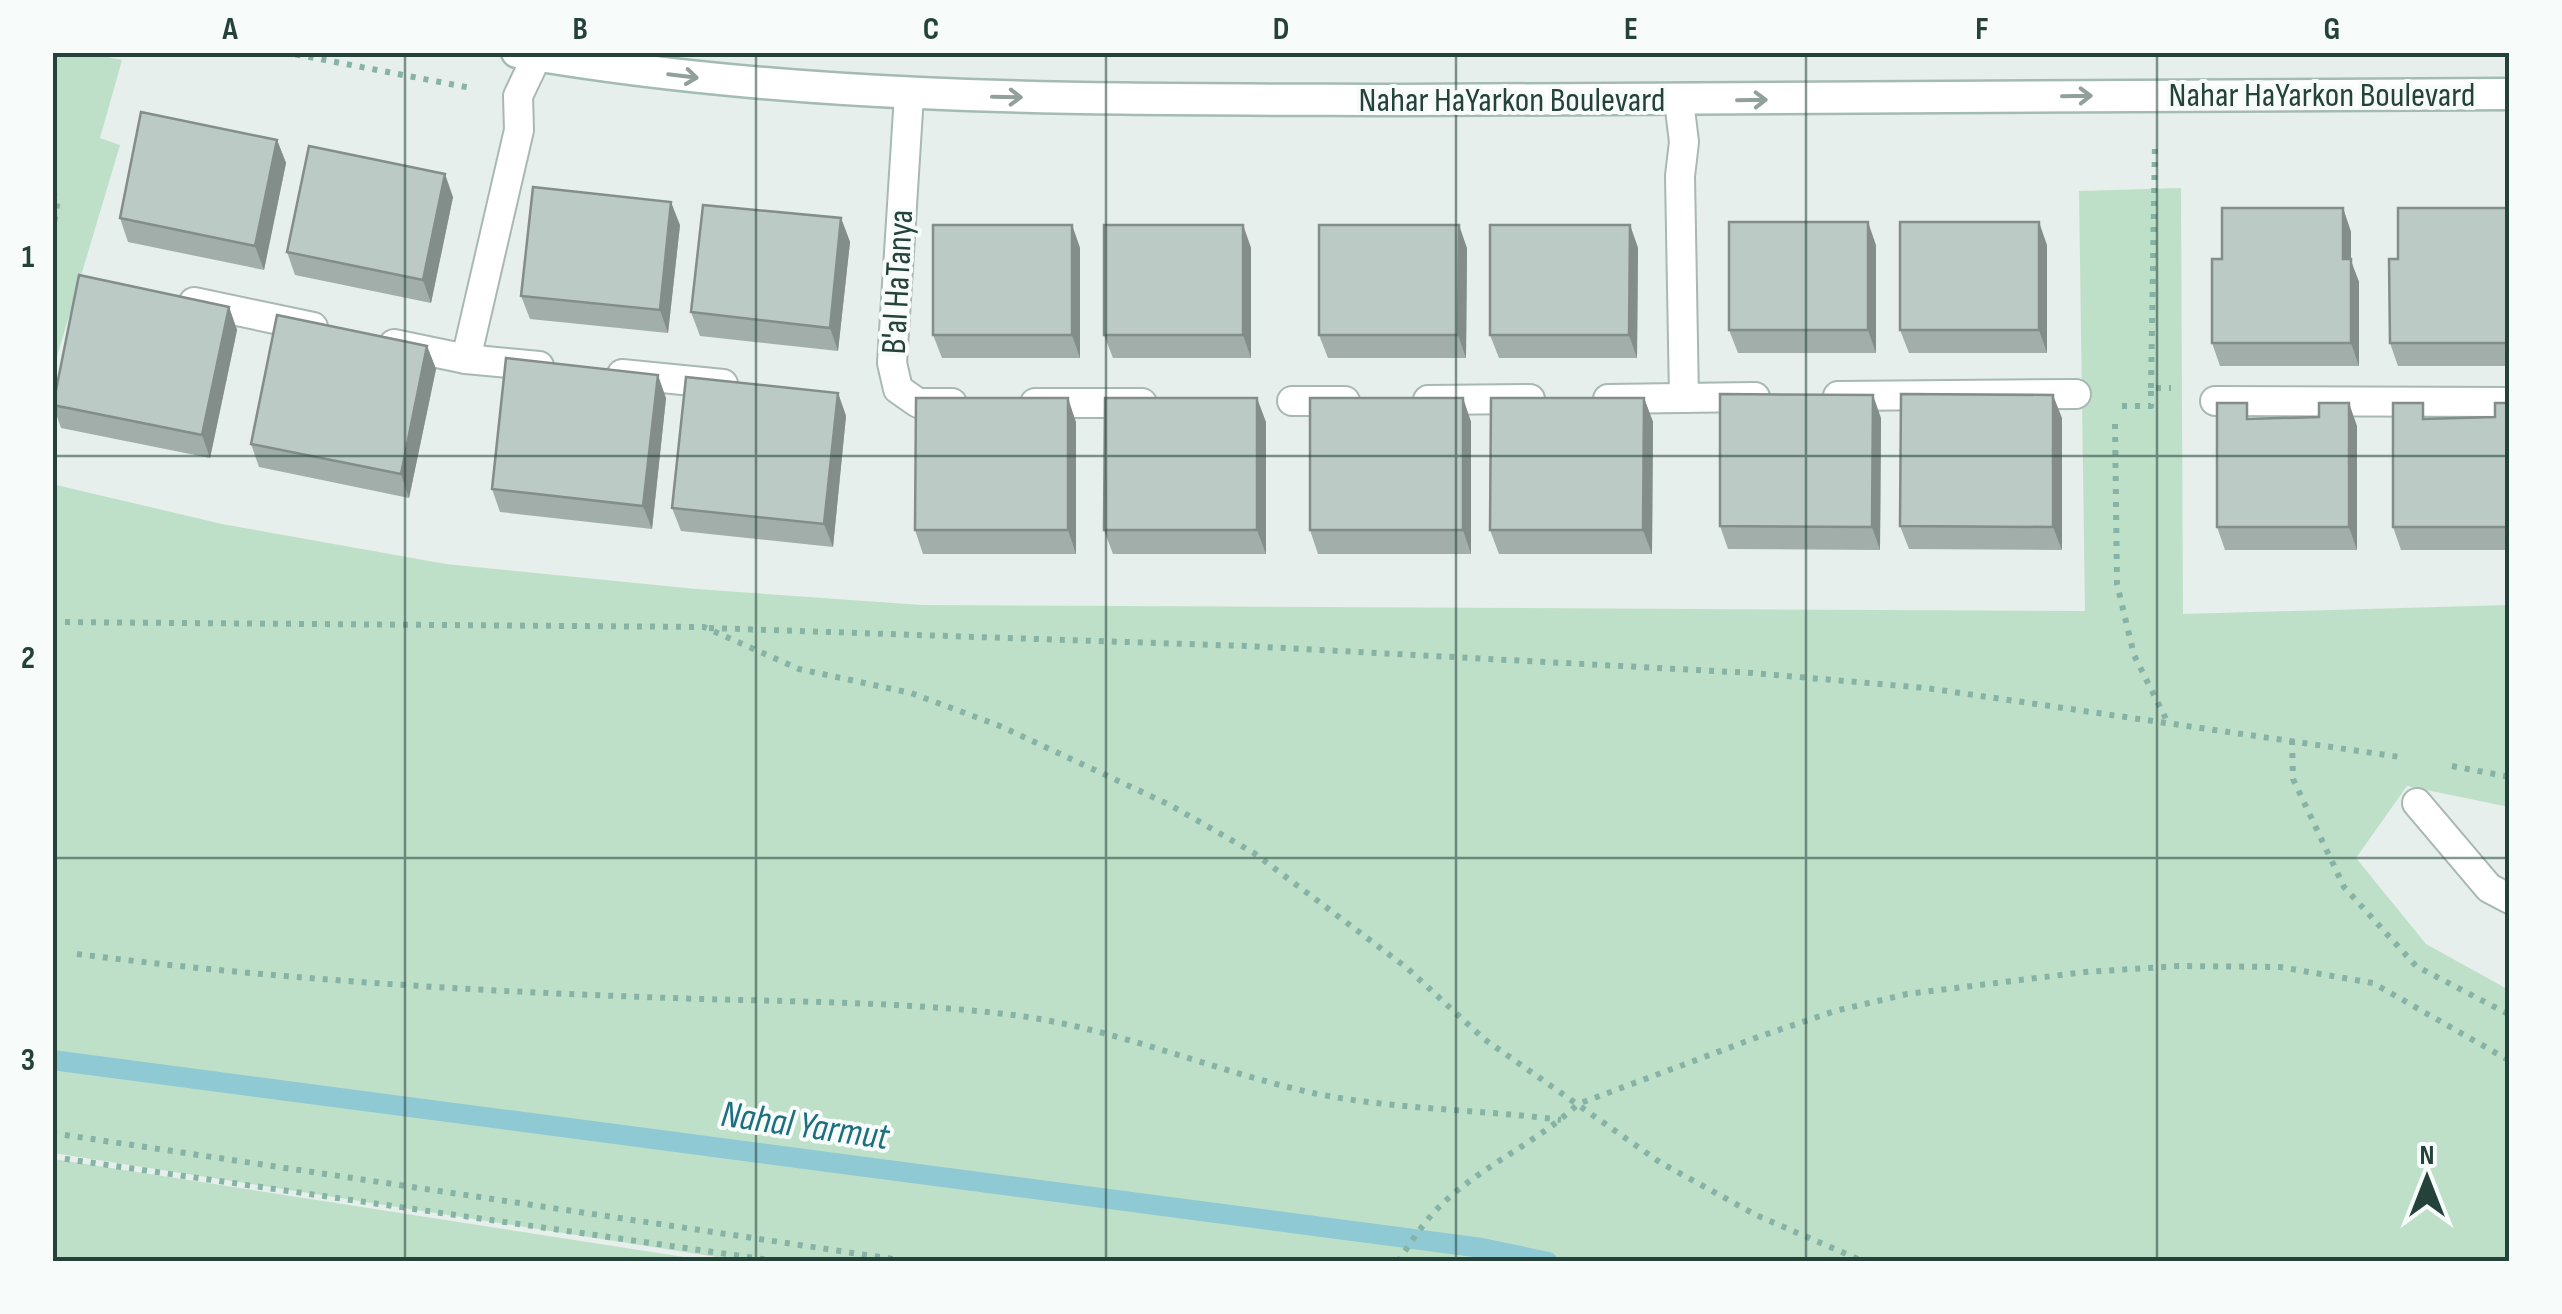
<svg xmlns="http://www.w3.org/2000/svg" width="2562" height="1314" font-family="'Sofia Sans Condensed',sans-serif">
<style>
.green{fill:#bfe0c8}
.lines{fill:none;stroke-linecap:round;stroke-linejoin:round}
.stream{stroke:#8ec9d4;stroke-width:20}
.service-casing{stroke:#a8b8b2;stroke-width:32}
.secondary-casing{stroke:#a4bbb3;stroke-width:35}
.path{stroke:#86b3a5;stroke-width:6;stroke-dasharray:5 8;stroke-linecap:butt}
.service{stroke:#fff;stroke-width:28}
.secondary{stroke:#fff;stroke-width:30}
.wall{fill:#a1aea9}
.shaded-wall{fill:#838d89}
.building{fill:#bbcac4;stroke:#838d89;stroke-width:2.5}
.oneway{stroke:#92a09c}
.grid{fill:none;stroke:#24423a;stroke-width:2.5;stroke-opacity:0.55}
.labels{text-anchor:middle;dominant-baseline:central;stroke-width:8;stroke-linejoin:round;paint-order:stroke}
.street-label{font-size:35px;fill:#24423a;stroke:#f7fbf9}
.water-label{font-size:38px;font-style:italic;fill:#1c6f80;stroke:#f7fbf9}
.neatline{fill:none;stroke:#24423a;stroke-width:4}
.grid-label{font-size:32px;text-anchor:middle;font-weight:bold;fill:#24423a}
</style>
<rect width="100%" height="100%" fill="#e6efeb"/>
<g class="green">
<path d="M 53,53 L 87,53 L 122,60 L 100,138 L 120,145 L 53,370 Z"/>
<path d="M 2181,188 L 2183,614 L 2509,605 L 2509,807 L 2407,786 L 2356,858 L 2426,944 L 2509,990 L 2509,1261 L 742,1261 L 53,1153 L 52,484 L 222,524 L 446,564 L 696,589 L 922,605 L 2085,611 L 2079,191 Z"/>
<path d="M 52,1159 L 53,1159 L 710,1261 L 53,1261 Z"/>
</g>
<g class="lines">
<path class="stream" d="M 52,1060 L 1482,1248 L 1548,1262"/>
<defs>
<g id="service">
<path d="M 909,95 L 892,363 L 898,389 L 918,403 L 952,403"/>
<path d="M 1679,101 L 1684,142 L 1680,176 L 1684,398"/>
<path d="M 194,302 L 313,327"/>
<path d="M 394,344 L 466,359 L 539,366"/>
<path d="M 466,359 L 519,130 L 518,96 L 537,56"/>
<path d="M 622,374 L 723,384"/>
<path d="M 1838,396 L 2076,394"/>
<path d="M 1608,399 L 1755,397"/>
<path d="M 1428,400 L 1530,399"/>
<path d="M 1292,401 L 1345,401"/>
<path d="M 2215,401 L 2510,402"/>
<path d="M 1035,403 L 1142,403"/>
<path d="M 2417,803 L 2489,888 L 2510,899"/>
</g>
<path id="secondary" d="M 517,52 C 805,102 1095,99 1387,100 C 1761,101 2135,95 2510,94"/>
</defs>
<use href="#service" class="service-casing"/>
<use href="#secondary" class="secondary-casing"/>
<g class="path">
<path d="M 283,52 L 471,88"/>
<path d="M 52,193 L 58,199 L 52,236"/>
<path d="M 2151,388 L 2155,144"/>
<path d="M 2122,406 L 2151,406 L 2151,388 L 2171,388"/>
<path d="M 2115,424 L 2117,584 L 2134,655 L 2167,721"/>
<path d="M 52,622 L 704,627 L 799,669 L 911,693 L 1000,726 L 1170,805 L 1254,853 L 1407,968 L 1484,1039 L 1661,1163 L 1756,1215 L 1865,1262"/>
<path d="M 709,628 L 1246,646 L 1752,673 L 1926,688 L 2400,757"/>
<path d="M 2292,740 L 2293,779 L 2344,887 L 2416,966 L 2510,1015"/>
<path d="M 2452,766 L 2510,777"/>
<path d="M 77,954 C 264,978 454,990 643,997 C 764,1002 885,1000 1005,1014 C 1112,1026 1209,1070 1313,1093 C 1395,1110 1478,1109 1561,1120"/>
<path d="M 52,1133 L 913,1262"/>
<path d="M 52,1157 L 783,1262"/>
<path d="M 1398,1262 C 1414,1237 1429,1214 1452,1195 C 1492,1161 1540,1140 1578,1104 L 1758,1037 L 1835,1011 L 1907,994 L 2085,972 L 2179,966 L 2280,967 L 2373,983 L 2510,1061"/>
</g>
<use href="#service" class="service"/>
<use href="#secondary" class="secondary"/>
</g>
<g class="wall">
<path d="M 277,140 L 286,163 L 264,270 L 128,242 L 120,218 Z"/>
<path d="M 453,197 L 431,303 L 295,275 L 287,252 Z"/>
<path d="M 2343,208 L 2351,232 L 2351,261 L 2359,282 L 2359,366 L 2220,366 L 2212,343 Z"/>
<path d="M 2510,208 L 2510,366 L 2398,366 L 2390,343 L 2398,259 Z"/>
<path d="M 841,218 L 850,242 L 838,351 L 700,336 L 691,312 Z"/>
<path d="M 680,225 L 668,333 L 530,319 L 521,296 Z"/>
<path d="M 1072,225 L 1080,248 L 1080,358 L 942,358 L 933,335 Z"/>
<path d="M 1243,225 L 1251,248 L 1251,358 L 1113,358 L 1104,335 Z"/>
<path d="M 1630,225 L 1638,248 L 1637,358 L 1499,358 L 1490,335 Z"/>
<path d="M 1876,245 L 1876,353 L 1738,353 L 1729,330 Z"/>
<path d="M 2047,245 L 2047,353 L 1909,353 L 1900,330 Z"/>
<path d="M 1467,248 L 1466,358 L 1328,358 L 1319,335 Z"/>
<path d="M 229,307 L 237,330 L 210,458 L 61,428 L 53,405 Z"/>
<path d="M 427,346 L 436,369 L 409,498 L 259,467 L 251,444 Z"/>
<path d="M 838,393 L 846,416 L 833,547 L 681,531 L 672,508 Z"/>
<path d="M 666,398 L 652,529 L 500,512 L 492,489 Z"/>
<path d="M 1463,398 L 1471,422 L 1471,554 L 1318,554 L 1310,530 Z"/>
<path d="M 1644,398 L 1653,422 L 1652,554 L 1499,554 L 1490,530 Z"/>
<path d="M 2510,403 L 2510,550 L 2401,550 L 2393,527 L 2429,418 L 2495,417 Z"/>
<path d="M 1881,418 L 1880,550 L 1728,549 L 1720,526 Z"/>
<path d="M 2062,418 L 2062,550 L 1909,549 L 1900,526 Z"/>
<path d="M 2253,418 L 2357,426 L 2357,550 L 2225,550 L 2217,527 Z"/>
<path d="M 1076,422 L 1076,554 L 923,554 L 915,530 Z"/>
<path d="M 1266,422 L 1266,554 L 1113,554 L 1104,530 Z"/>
</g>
<g class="shaded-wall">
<path d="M 277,140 L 286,163 L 264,270 L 255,246 Z"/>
<path d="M 445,174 L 453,197 L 431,303 L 423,280 Z"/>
<path d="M 671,202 L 680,225 L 668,333 L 660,310 Z"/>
<path d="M 2343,208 L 2351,232 L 2351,261 L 2359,282 L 2359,366 L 2351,343 L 2343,259 Z"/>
<path d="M 841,218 L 850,242 L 838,351 L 830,328 Z"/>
<path d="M 1868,222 L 1876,245 L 1876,353 L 1868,330 Z"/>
<path d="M 2039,222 L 2047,245 L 2047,353 L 2039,330 Z"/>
<path d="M 1072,225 L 1080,248 L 1080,358 L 1072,335 Z"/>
<path d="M 1243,225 L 1251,248 L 1251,358 L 1243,335 Z"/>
<path d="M 1459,225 L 1467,248 L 1466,358 L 1458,335 Z"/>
<path d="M 1630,225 L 1638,248 L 1637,358 L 1629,335 Z"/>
<path d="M 229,307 L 237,330 L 210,458 L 202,435 Z"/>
<path d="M 427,346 L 436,369 L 409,498 L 401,474 Z"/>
<path d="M 658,375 L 666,398 L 652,529 L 643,506 Z"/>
<path d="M 838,393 L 846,416 L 833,547 L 824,524 Z"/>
<path d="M 1873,395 L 1881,418 L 1880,550 L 1872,527 Z"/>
<path d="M 2053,395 L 2062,418 L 2062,550 L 2053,527 Z"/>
<path d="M 1068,398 L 1076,422 L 1076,554 L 1068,530 Z"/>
<path d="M 1257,398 L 1266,422 L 1266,554 L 1257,530 Z"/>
<path d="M 1463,398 L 1471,422 L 1471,554 L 1463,530 Z"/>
<path d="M 1644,398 L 1653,422 L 1652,554 L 1643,530 Z"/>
<path d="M 2349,403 L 2357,426 L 2357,550 L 2349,527 Z"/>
</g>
<g class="building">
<path d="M 141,112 L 277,140 L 255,246 L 120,218 Z"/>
<path d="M 309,146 L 445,174 L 423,280 L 287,252 Z"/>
<path d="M 533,187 L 671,202 L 660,310 L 521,296 Z"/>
<path d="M 703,205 L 841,218 L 830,328 L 691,312 Z"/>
<path d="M 2222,208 L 2343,208 L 2343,259 L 2351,259 L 2351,343 L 2212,343 L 2212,259 L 2222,259 Z"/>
<path d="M 2398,208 L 2510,208 L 2510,343 L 2390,343 L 2389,259 L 2398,259 Z"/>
<rect x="1729" y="222" width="139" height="108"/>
<rect x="1900" y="222" width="139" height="108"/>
<rect x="933" y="225" width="139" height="110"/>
<rect x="1104" y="225" width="139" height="110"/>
<path d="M 1319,225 L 1459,225 L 1458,335 L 1319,335 Z"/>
<path d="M 1490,225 L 1630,225 L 1629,335 L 1490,335 Z"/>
<path d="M 79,275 L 229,307 L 202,435 L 53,405 Z"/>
<path d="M 277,315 L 427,346 L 401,474 L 251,444 Z"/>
<path d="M 506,358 L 658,375 L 643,506 L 492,489 Z"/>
<path d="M 686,377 L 838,393 L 824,524 L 672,508 Z"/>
<path d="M 1720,394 L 1873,395 L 1872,527 L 1720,526 Z"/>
<path d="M 1901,394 L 2053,395 L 2053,527 L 1900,526 Z"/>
<path d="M 916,398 L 1068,398 L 1068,530 L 915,530 Z"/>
<path d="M 1105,398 L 1257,398 L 1257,530 L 1104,530 Z"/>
<rect x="1310" y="398" width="153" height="132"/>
<path d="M 1491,398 L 1644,398 L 1643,530 L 1490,530 Z"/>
<path d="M 2217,403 L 2247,403 L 2247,419 L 2319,417 L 2319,403 L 2349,403 L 2349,527 L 2217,527 Z"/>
<path d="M 2393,403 L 2423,403 L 2423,419 L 2495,417 L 2495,403 L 2510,403 L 2510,527 L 2393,527 Z"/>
</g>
<defs><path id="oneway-shaft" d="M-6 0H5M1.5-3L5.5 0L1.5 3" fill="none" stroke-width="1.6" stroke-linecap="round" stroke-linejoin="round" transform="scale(2.5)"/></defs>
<g class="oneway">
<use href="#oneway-shaft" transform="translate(683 76) rotate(7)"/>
<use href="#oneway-shaft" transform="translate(2077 96) rotate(-1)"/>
<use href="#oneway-shaft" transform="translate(1007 97) rotate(1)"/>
<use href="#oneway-shaft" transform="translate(1752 100) rotate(-1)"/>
</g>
<path class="grid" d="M 405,52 L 405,1262M 756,52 L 756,1262M 1106,52 L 1106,1262M 1456,52 L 1456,1262M 1806,52 L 1806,1262M 2157,52 L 2157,1262M 52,456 L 2510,456M 52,858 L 2510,858"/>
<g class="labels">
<g class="street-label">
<text x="2322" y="95">Nahar HaYarkon Boulevard</text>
<text x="1512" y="100">Nahar HaYarkon Boulevard</text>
<text transform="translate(898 282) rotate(-87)">B'al HaTanya</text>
</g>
<g class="water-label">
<text transform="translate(805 1126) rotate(8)">Nahal Yarmut</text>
</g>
</g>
<rect width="2562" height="1314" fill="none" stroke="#f7fbf9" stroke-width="110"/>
<g transform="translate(2427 1179)" stroke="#f7fbf9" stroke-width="8" paint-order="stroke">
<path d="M0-8L18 38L0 25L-18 38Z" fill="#24423a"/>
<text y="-15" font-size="28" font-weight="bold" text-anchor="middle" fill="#24423a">N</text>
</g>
<rect x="55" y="55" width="2452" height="1204" class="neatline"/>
<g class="grid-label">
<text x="230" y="39">A</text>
<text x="580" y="39">B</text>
<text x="931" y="39">C</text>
<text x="1281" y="39">D</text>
<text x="1631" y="39">E</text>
<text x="1982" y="39">F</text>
<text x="2332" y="39">G</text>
<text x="28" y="267">1</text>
<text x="28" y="668">2</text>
<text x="28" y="1070">3</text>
</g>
</svg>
